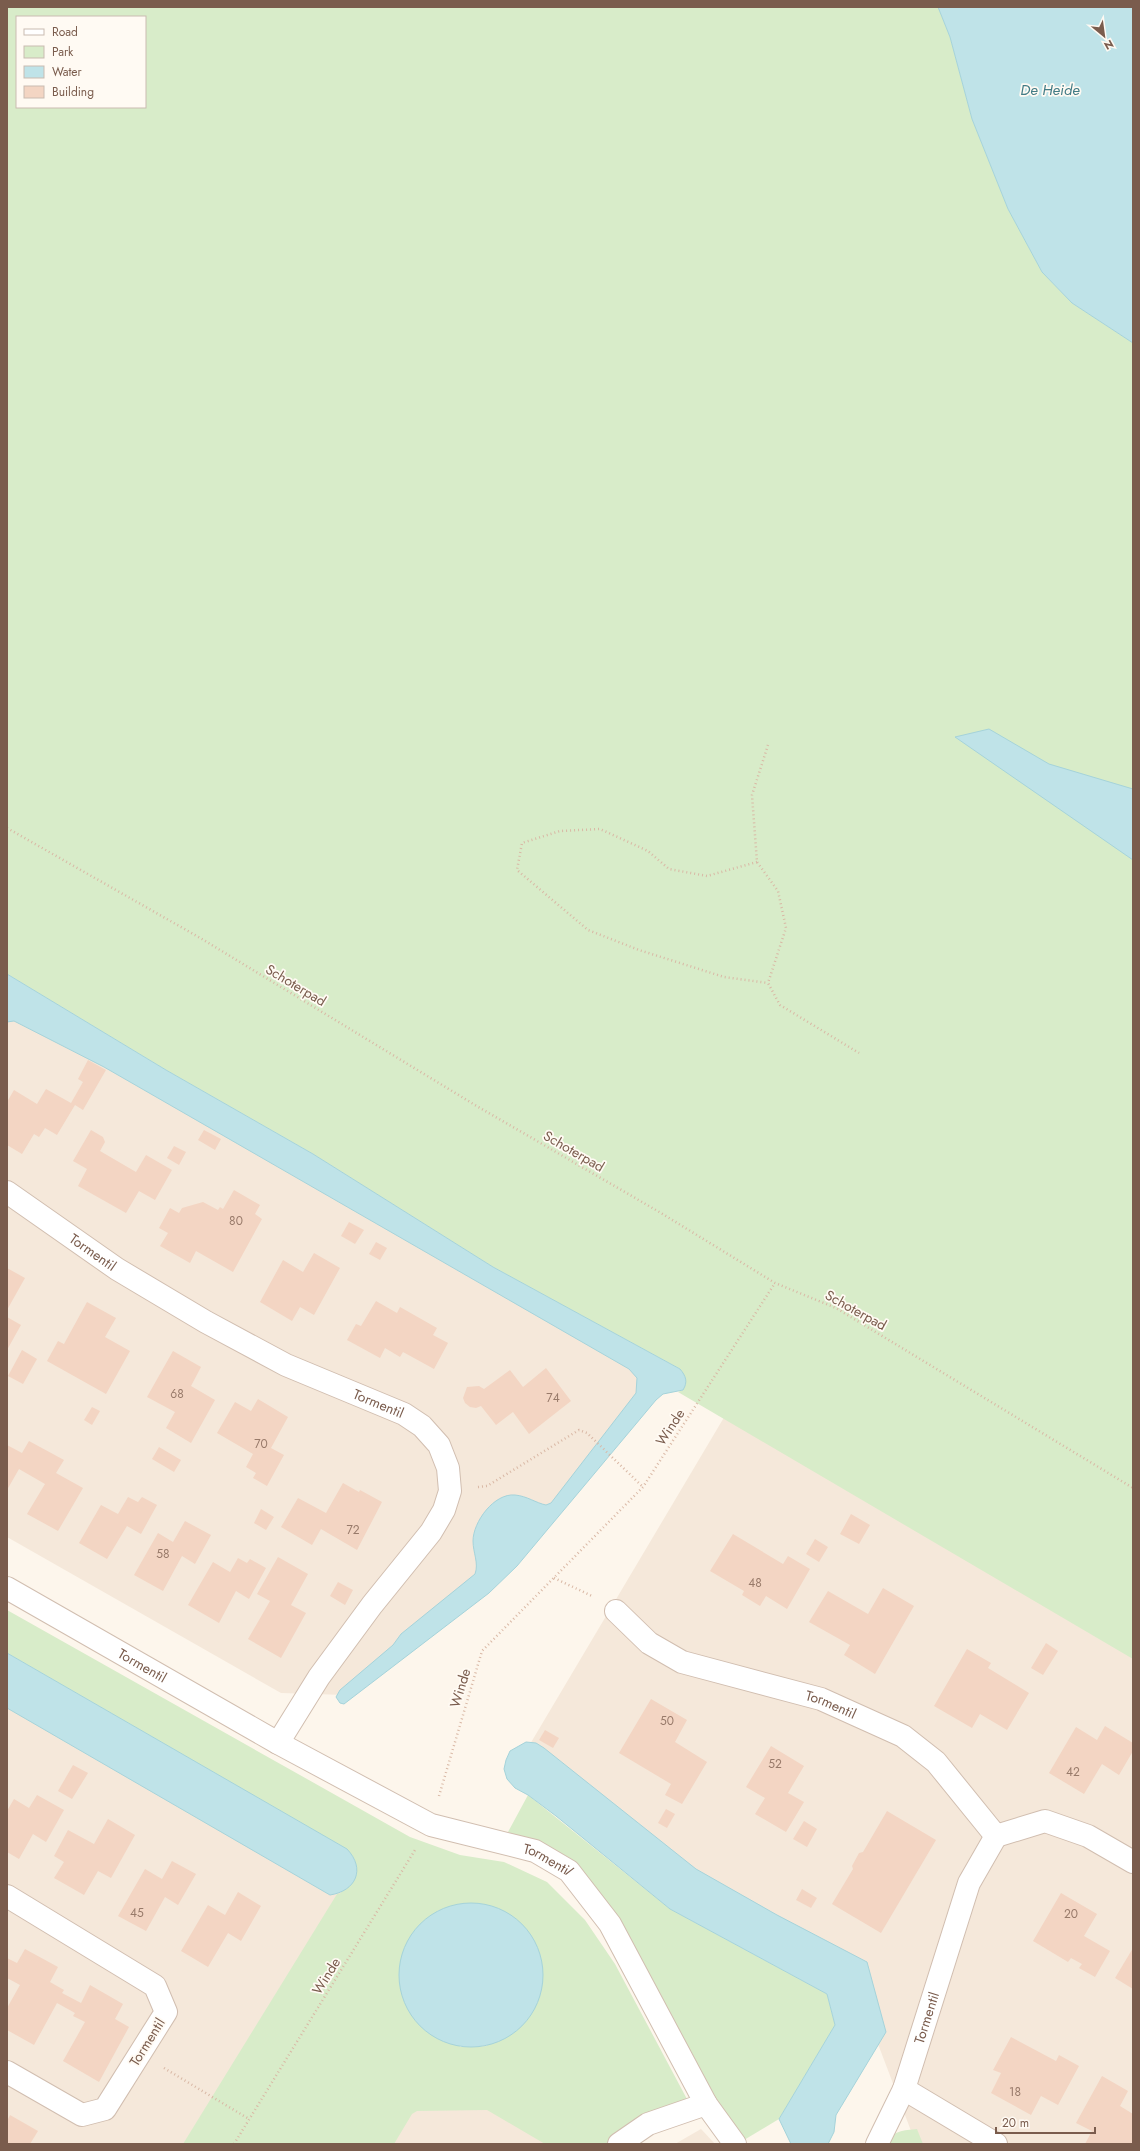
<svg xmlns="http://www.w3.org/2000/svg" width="1140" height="2151" font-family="Jost,sans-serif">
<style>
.residential{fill:#f5e8da}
.green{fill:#d8ecc9;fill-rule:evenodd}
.water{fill:#bfe3e8;stroke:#a5d3da}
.building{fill:#f3d5c3}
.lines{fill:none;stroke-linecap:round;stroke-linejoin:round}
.minor-casing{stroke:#d1beb0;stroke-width:24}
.path{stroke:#d9b8a5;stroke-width:2.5;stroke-dasharray:1 3;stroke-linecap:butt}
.minor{stroke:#fff;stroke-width:22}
.labels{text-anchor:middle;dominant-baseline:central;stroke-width:3.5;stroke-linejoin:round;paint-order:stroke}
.number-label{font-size:12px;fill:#987a6a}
.street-label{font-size:14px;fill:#7a5c4d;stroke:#fffaf3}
.water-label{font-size:15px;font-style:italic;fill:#437c86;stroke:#fffaf3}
</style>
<rect width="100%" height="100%" fill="#fdf6ec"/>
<g class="residential">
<path d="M 7,989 L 664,1376 L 544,1518 L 346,1695 L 281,1693 L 7,1537 Z"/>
<path d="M 729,1409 L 1133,1646 L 1133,2144 L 916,2144 L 851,1973 L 520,1761 Z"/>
<path d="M 7,1676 L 361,1886 L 199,2144 L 7,2144 Z"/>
<path d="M 426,2067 L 557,2144 L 382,2144 Z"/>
<path d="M 701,2129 L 715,2144 L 675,2144 Z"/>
</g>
<g class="green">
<path d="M 7,7 L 938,7 L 950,37 L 972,119 L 1008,209 L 1042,272 L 1072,303 L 1133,343 L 1133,1659 L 678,1392 L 683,1390 L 680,1369 L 493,1267 L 313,1154 L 166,1070 L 7,974 ZM 17,17 L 145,17 L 145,107 L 17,107 Z"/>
<path d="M 7,1610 L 410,1837 L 460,1855 L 504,1862 L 547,1882 L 585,1920 L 615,1964 L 688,2101 L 645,2113 L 606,2144 L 545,2144 L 487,2110 L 417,2111 L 412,2114 L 394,2144 L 183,2144 L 337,1894 L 341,1893 L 341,1846 L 7,1653 ZM 463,1904 L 479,1904 L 499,1909 L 487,2046 L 460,2047 L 437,1911 Z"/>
<path d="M 528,1795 L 670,1909 L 827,1994 L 835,2025 L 779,2119 L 744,2140 L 719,2104 L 614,1913 L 561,1855 L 508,1832 Z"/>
<path d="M 917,2129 L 923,2144 L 885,2144 C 892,2131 904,2130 917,2129 Z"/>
</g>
<g class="water">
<path d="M 938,7 L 1133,7 L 1133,343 L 1072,303 L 1042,272 L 1008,209 L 972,119 L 950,37 Z"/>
<path d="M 989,729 L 1049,764 L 1133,789 L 1133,860 L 955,737 Z"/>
<path d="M 7,974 L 166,1070 L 313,1154 L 493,1267 L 680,1369 C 686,1376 688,1382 683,1390 L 663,1394 L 656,1400 L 517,1566 L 489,1593 L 344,1704 L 340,1703 L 336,1697 L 340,1690 L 393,1645 L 401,1634 L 475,1574 C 479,1563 473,1553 473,1541 C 473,1522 494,1493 515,1495 C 527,1496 536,1503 546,1505 L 551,1503 L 636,1393 L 637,1378 L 629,1369 L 104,1067 L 14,1021 L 7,1022 Z"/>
<path d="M 7,1653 L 347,1849 C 366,1869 356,1891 330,1895 L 7,1708 Z"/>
<path d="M 526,1742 L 536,1743 L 544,1748 L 696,1869 L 777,1915 L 867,1962 L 886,2032 L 836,2115 L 834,2132 L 828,2144 L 791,2144 L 779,2119 L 835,2025 L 827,1994 L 670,1909 L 556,1816 L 528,1795 L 515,1788 L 507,1779 L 504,1769 L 506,1760 L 510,1751 Z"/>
<circle cx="471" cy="1975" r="72"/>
</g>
<g class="building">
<path d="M 88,1060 L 106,1070 L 83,1110 L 75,1105 L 57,1135 L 45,1128 L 39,1137 L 34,1134 L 22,1154 L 7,1145 L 7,1102 L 14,1090 L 37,1104 L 46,1089 L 71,1103 L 83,1082 L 78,1079 Z"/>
<path d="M 91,1130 L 103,1137 L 105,1142 L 100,1151 L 136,1172 L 146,1155 L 172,1170 L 155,1200 L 139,1191 L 126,1213 L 78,1186 L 87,1169 L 73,1161 Z"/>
<path d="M 204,1130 L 221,1139 L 215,1150 L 198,1140 Z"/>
<path d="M 174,1146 L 186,1152 L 179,1165 L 167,1158 Z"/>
<path d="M 234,1190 L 260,1205 L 255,1214 L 262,1219 L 233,1272 L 196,1251 L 190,1263 L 160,1246 L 168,1233 L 159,1228 L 170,1208 L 179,1213 L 182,1208 L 203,1202 L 218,1210 L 220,1207 L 223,1209 Z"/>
<path d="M 349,1222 L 364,1230 L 355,1244 L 341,1236 Z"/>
<path d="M 376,1242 L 387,1248 L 380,1260 L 369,1254 Z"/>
<path d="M 314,1253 L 340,1268 L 314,1315 L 300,1307 L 292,1321 L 260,1302 L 283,1260 L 303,1272 Z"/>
<path d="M 7,1268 L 25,1278 L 7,1310 Z"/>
<path d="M 376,1301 L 397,1313 L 400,1307 L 437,1328 L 433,1335 L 448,1343 L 434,1369 L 403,1352 L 400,1357 L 385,1348 L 380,1358 L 347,1340 L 356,1324 L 361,1326 Z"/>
<path d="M 87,1302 L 116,1318 L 105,1337 L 130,1351 L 106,1394 L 47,1361 L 58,1341 L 64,1344 Z"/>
<path d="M 7,1317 L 21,1325 L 7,1350 Z"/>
<path d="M 22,1350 L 37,1359 L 23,1384 L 8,1376 Z"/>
<path d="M 173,1351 L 201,1367 L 191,1386 L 215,1400 L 191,1443 L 166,1428 L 175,1412 L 147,1397 Z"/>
<path d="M 546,1368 L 571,1401 L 529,1434 L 513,1412 L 496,1425 L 481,1406 L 476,1408 L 470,1407 L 465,1403 L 463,1398 L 467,1387 L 479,1386 L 484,1389 L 510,1370 L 523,1387 Z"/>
<path d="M 258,1399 L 288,1417 L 271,1448 L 284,1455 L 267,1486 L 253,1478 L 256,1473 L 246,1467 L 253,1454 L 217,1433 L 235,1402 L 251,1411 Z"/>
<path d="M 92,1407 L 100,1411 L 92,1425 L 84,1420 Z"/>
<path d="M 29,1441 L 64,1460 L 56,1473 L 83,1488 L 58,1531 L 27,1514 L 45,1484 L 19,1469 L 7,1490 L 7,1445 L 22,1453 Z"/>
<path d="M 159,1447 L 181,1460 L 174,1472 L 152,1459 Z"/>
<path d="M 343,1483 L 359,1492 L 360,1490 L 382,1502 L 357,1550 L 321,1529 L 312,1545 L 281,1527 L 298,1498 L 326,1513 Z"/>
<path d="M 128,1497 L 138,1502 L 142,1497 L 157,1505 L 141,1534 L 127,1526 L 107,1559 L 79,1543 L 101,1505 L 118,1514 Z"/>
<path d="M 261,1509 L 274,1517 L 266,1530 L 254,1523 Z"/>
<path d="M 851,1514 L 870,1525 L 859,1544 L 840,1534 Z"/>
<path d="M 185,1521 L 211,1535 L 195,1564 L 182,1556 L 163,1591 L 134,1575 L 158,1533 L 173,1542 Z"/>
<path d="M 733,1534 L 783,1564 L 788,1556 L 810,1569 L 787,1609 L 766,1596 L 760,1606 L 742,1595 L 744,1591 L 710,1571 Z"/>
<path d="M 815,1539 L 828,1547 L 819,1562 L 806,1554 Z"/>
<path d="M 278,1557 L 308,1574 L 291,1605 L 306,1613 L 281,1658 L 248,1639 L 270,1601 L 257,1594 Z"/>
<path d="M 238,1558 L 247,1563 L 250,1559 L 266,1568 L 249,1599 L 236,1591 L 219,1623 L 188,1605 L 213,1562 L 230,1572 Z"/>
<path d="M 338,1582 L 353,1590 L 345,1605 L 330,1596 Z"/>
<path d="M 883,1588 L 914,1606 L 875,1674 L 844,1655 L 850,1645 L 809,1622 L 828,1591 L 868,1614 Z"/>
<path d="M 1046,1643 L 1058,1651 L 1043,1675 L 1031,1668 Z"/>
<path d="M 967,1649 L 991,1663 L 988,1668 L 1029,1693 L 1007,1730 L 980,1714 L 972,1728 L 934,1706 Z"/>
<path d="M 651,1699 L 687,1720 L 675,1742 L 707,1762 L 682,1804 L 665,1795 L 671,1784 L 619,1753 Z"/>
<path d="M 1105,1726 L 1133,1743 L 1133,1751 L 1119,1775 L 1102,1764 L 1084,1794 L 1049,1773 L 1076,1727 L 1097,1740 Z"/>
<path d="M 545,1730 L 559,1738 L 553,1748 L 539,1740 Z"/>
<path d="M 771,1746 L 804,1766 L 788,1793 L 804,1802 L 786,1832 L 755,1814 L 765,1798 L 746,1787 Z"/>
<path d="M 73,1765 L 88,1773 L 72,1799 L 58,1791 Z"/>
<path d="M 37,1795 L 64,1810 L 46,1842 L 33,1834 L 19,1859 L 7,1852 L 7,1811 L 14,1799 L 29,1808 Z"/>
<path d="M 666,1809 L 675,1814 L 667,1828 L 658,1823 Z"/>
<path d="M 887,1811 L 936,1840 L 881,1933 L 832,1904 L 853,1869 L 852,1866 L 859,1853 L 863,1852 Z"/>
<path d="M 108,1819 L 135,1835 L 111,1878 L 98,1871 L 84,1895 L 54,1878 L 64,1862 L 54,1856 L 68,1830 L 94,1844 Z"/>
<path d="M 804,1821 L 817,1829 L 807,1847 L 793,1839 Z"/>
<path d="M 172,1861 L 196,1874 L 178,1905 L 165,1897 L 146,1931 L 118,1916 L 145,1869 L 162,1879 Z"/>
<path d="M 802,1889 L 817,1898 L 811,1908 L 796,1900 Z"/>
<path d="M 238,1892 L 261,1906 L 241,1941 L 228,1933 L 208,1967 L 181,1951 L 208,1905 L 225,1915 Z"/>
<path d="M 1061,1893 L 1097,1914 L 1084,1936 L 1110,1951 L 1095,1977 L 1079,1968 L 1082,1964 L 1071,1958 L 1068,1962 L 1033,1941 Z"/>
<path d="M 1133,1948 L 1133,1989 L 1115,1978 Z"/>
<path d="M 25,1949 L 58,1967 L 50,1982 L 64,1990 L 62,1993 L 81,2003 L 90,1985 L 123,2004 L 115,2019 L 129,2027 L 99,2082 L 63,2061 L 85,2022 L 73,2016 L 75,2013 L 57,2003 L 34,2045 L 7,2030 L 7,2008 L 20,1985 L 7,1978 L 7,1958 L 17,1963 Z"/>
<path d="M 1011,2037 L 1056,2061 L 1059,2055 L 1079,2066 L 1058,2105 L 1041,2096 L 1031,2115 L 991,2093 L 1001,2073 L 993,2070 Z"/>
<path d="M 1102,2076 L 1128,2091 L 1120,2106 L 1133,2114 L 1133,2144 L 1085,2144 L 1092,2131 L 1076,2123 Z"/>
<path d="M 10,2115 L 38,2131 L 30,2144 L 7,2144 L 7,2121 Z"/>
</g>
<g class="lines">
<defs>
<g id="minor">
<path id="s1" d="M 7,1192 L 117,1269 L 206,1322 L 286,1365 L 404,1414 L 422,1426 L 439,1445 L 448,1468 L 450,1491 L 444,1510 L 431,1532 L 372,1605 L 319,1677 L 278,1743"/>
<path id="s2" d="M 7,1588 L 278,1743 L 431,1825 L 535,1851 L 569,1871 L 610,1924 L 706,2104 L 735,2144"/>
<path id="s3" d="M 616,1611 L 649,1643 L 682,1662 L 821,1699 L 903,1736 L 936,1762 L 996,1836 L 1045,1821 L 1088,1836 L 1133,1862"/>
<path d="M 7,1896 L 155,1986 L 166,2012 L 105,2109 L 82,2115 L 7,2072"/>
<path d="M 904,2089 L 996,2144"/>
<path d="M 619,2144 L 648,2124 L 706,2104"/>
<path id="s4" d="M 877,2144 L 904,2089 L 969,1883 L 996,1836"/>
</g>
</defs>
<use href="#minor" class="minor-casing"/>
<g class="path">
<path d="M 768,745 L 752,795 L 757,862 L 778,891 L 786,928 L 768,983 L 780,1005 L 859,1053"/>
<path d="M 7,828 L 202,939 L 475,1105 L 661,1213 L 775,1283 L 836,1308 L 1133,1488"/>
<path d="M 757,862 L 707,876 L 669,869 L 648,851 L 600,829 L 560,831 L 522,843 L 517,870 L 588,930 L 639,950 L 724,977 L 768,983"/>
<path d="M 478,1487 L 487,1486 L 579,1430 L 587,1433 L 643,1487"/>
<path d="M 554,1578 L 592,1596"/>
<path d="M 439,1796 L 482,1651 L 643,1487 L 775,1283"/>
<path d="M 164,2068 L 249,2119"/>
<path d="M 234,2144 L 415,1850"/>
</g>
<use href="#minor" class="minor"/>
</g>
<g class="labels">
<g class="number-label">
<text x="236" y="1221">80</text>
<text x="177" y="1394">68</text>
<text x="553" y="1398">74</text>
<text x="261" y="1444">70</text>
<text x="353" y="1530">72</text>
<text x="163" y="1554">58</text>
<text x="755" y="1583">48</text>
<text x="667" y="1721">50</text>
<text x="775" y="1764">52</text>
<text x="1073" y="1772">42</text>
<text x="137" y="1913">45</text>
<text x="1071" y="1914">20</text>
<text x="1015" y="2092">18</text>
</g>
<g class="street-label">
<text transform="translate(296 985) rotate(31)">Schoterpad</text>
<text transform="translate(574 1151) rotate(30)">Schoterpad</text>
<text stroke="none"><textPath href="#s1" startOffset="105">Tormentil</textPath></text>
<text transform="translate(856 1310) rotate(29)">Schoterpad</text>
<text stroke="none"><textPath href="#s1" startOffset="429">Tormentil</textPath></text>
<text transform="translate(670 1427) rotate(-57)">Winde</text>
<text stroke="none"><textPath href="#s2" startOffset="156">Tormentil</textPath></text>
<text transform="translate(460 1688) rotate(-73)">Winde</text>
<text stroke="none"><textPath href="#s3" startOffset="239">Tormentil</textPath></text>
<text stroke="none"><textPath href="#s2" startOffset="608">Tormentil</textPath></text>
<text transform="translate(326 1976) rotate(-58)">Winde</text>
<text stroke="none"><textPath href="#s4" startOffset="136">Tormentil</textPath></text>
<text transform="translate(147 2042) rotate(-58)">Tormentil</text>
</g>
<g class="water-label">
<text x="1050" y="90">De Heide</text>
</g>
</g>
<rect width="1140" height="2151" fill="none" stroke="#7a5c4d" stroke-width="16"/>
<rect x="16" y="16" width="130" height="92" fill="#fffaf3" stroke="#cabbb1"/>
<rect x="24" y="29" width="20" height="6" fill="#ffffff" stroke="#cabbb1"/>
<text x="52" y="36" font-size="12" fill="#7a5c4d">Road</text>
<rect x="24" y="46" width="20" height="12" fill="#d8ecc9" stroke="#cabbb1"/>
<text x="52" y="56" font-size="12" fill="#7a5c4d">Park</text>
<rect x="24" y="66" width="20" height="12" fill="#bfe3e8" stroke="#cabbb1"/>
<text x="52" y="76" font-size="12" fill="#7a5c4d">Water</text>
<rect x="24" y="86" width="20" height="12" fill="#f3d5c3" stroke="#cabbb1"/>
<text x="52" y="96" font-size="12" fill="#7a5c4d">Building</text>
<g transform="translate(1104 36) rotate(151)" stroke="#fffaf3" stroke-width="3" paint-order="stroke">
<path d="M0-3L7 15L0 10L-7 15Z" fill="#7a5c4d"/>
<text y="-6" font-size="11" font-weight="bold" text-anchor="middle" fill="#7a5c4d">N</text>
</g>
<path d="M996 2127v6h99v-6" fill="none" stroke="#7a5c4d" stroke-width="2"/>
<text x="1002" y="2127" font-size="12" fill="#7a5c4d" stroke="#fffaf3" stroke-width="3" paint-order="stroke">20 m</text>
</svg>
